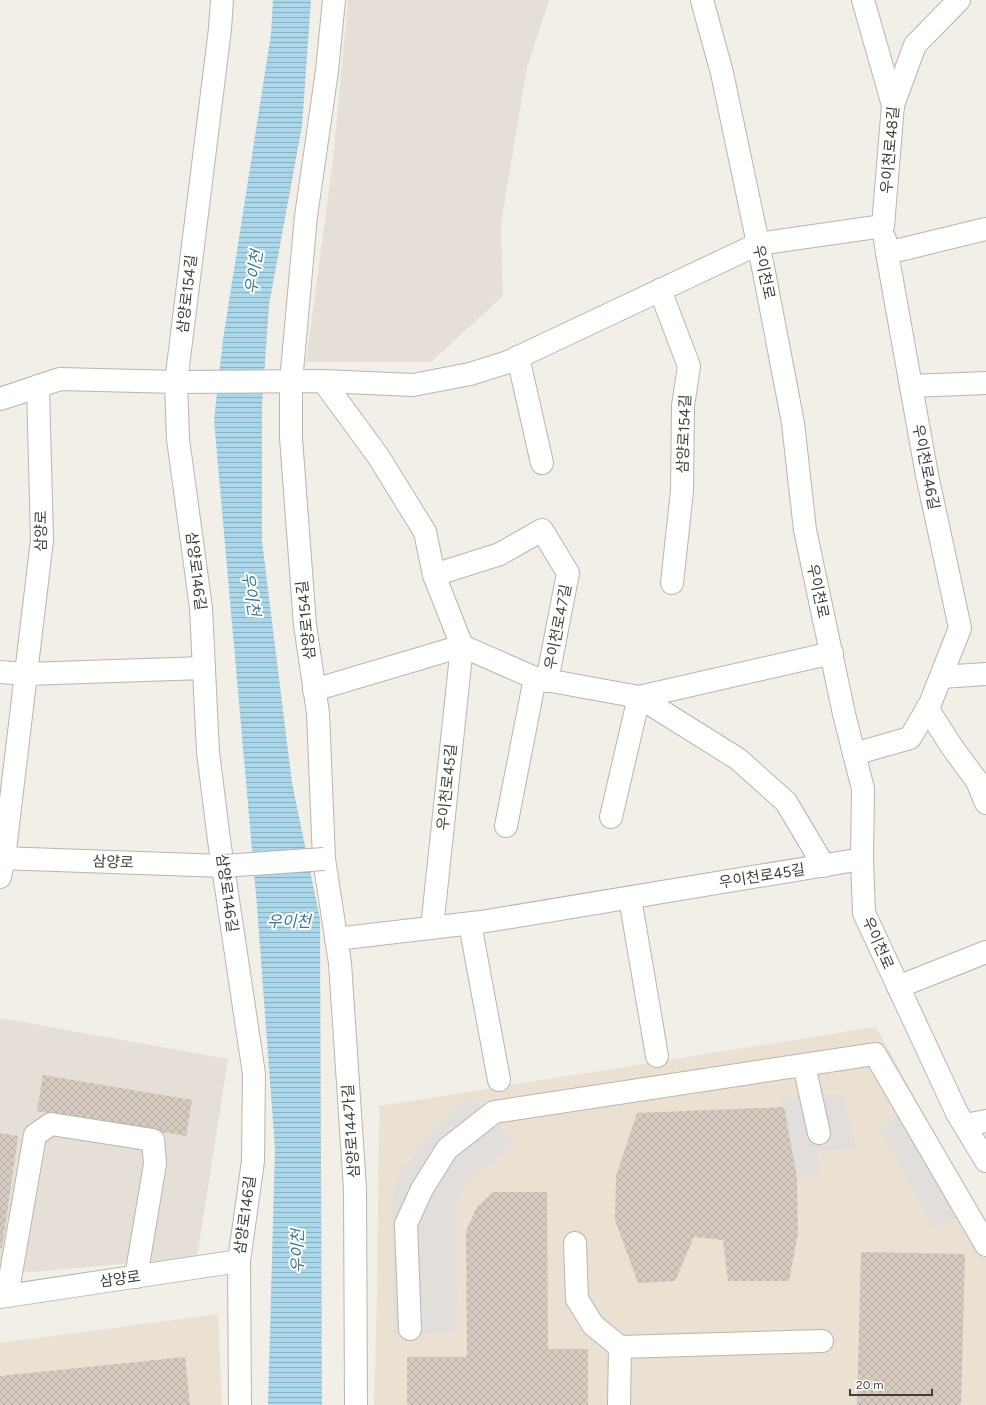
<svg xmlns="http://www.w3.org/2000/svg" width="986" height="1405" font-family="Figtree,'Noto Sans KR',sans-serif">
<style>
.residential{fill:#e5dfd7}
.education{fill:#eae1d3}
.parking{fill:#e1dedc}
.water{fill:url(#water-rules)}
.building{fill:url(#building-cross-hatch)}
.lines{fill:none;stroke-linecap:round;stroke-linejoin:round}
.minor-casing{stroke:#bdb4ab;stroke-width:24}
.minor{stroke:#fff;stroke-width:22}
.minor-bridge-casing{stroke:#bdb4ab;stroke-width:24;stroke-linecap:butt}
.minor-bridge{stroke:#fff;stroke-width:22}
.labels{text-anchor:middle;dominant-baseline:central;stroke-width:4;stroke-linejoin:round;paint-order:stroke}
.street-label{font-size:15px;fill:#453e37;stroke:#fff}
.water-label{font-size:16px;font-style:italic;fill:#377a97;stroke:#fff}
</style>
<defs>
<pattern id="water-rules" width="6" height="5" patternUnits="userSpaceOnUse"><rect width="6" height="5" fill="#aad7e9"/><path d="M0 2.5h6" fill="none" stroke="#8cb0be"/></pattern>
<pattern id="building-cross-hatch" width="8" height="8" patternUnits="userSpaceOnUse"><rect width="8" height="8" fill="#d6cbc1"/><path d="M0 0l8 8M0 8l8-8" fill="none" stroke="#b9afa6"/></pattern>
</defs>
<rect width="100%" height="100%" fill="#f2eee8"/>
<g class="residential">
<path d="M 348,0 L 549,0 L 527,68 L 501,224 L 503,296 L 431,362 L 306,362 L 333,160 Z"/>
<path d="M 0,1018 L 228,1059 L 197,1257 L 0,1275 Z"/>
</g>
<g class="education">
<path d="M 876,1027 L 986,1226 L 986,1405 L 374,1405 L 377,1299 L 379,1106 Z"/>
<path d="M 218,1314 L 222,1405 L 0,1405 L 0,1343 Z"/>
</g>
<g class="parking">
<path d="M 842,1094 L 856,1148 L 818,1151 L 819,1177 L 797,1177 L 781,1097 Z"/>
<path d="M 469,1095 L 515,1141 L 474,1175 L 462,1189 L 456,1208 L 457,1332 L 394,1335 L 392,1211 L 393,1192 L 400,1174 L 424,1140 Z"/>
<path d="M 900,1116 L 956,1218 L 934,1229 L 879,1128 Z"/>
</g>
<path class="water" d="M 273,0 L 311,0 L 302,126 L 269,305 L 262,406 L 262,541 L 292,783 L 320,919 L 322,1405 L 268,1405 L 275,1149 L 257,906 L 214,420 L 223,340 L 271,34 Z"/>
<g class="building">
<path d="M 43,1075 L 192,1100 L 186,1136 L 37,1111 Z"/>
<path d="M 784,1107 L 797,1177 L 798,1233 L 789,1281 L 728,1281 L 723,1240 L 694,1237 L 675,1281 L 638,1283 L 615,1220 L 616,1176 L 637,1113 Z"/>
<path d="M 0,1133 L 18,1136 L 2,1248 L 0,1248 Z"/>
<path d="M 493,1192 L 547,1192 L 548,1349 L 588,1349 L 588,1405 L 407,1405 L 407,1357 L 467,1357 L 466,1231 L 477,1207 Z"/>
<path d="M 861,1252 L 965,1254 L 961,1405 L 857,1405 Z"/>
<path d="M 185,1357 L 190,1405 L 0,1405 L 0,1376 Z"/>
</g>
<g class="lines">
<defs>
<g id="minor">
<path d="M 222,0 L 220,29 L 176,382 L 178,439 L 201,608 L 208,752 L 219,840 L 254,1074 L 253,1161 L 239,1261 L 240,1405"/>
<path d="M 334,0 L 327,71 L 306,216 L 291,382 L 291,438 L 305,625 L 318,713 L 324,859 L 340,963 L 355,1189 L 356,1405"/>
<path d="M 702,0 L 722,73 L 764,272 L 793,423 L 805,530 L 844,714 L 863,789 L 862,859 L 864,913 L 957,1113 L 986,1161"/>
<path d="M 863,0 L 893,105"/>
<path d="M 885,239 L 887,253 L 986,229"/>
<path d="M 660,290 L 689,366 L 683,406 L 682,491 L 672,583"/>
<path d="M 518,357 L 542,463"/>
<path d="M 323,381 L 378,456 L 425,532 L 434,575 L 462,646 L 535,678 L 639,697 L 832,653"/>
<path d="M 911,386 L 986,383"/>
<path d="M 0,399 L 60,379 L 176,382 L 323,381 L 413,385 L 470,374 L 508,362 L 758,244 L 883,226 L 893,105 L 915,45 L 959,0"/>
<path d="M 434,575 L 500,554 L 542,530 L 568,573 L 547,681"/>
<path d="M 0,672 L 26,674 L 204,668"/>
<path d="M 941,677 L 986,674"/>
<path d="M 314,690 L 462,646"/>
<path d="M 927,708 L 952,747 L 977,781 L 986,803"/>
<path d="M 854,754 L 910,738 L 930,704 L 960,628 L 927,475 L 887,253"/>
<path d="M 611,817 L 639,697 L 738,759 L 786,802 L 824,866"/>
<path d="M 506,826 L 535,678"/>
<path d="M 0,858 L 223,866"/>
<path d="M 0,877 L 4,858 L 42,540 L 38,386"/>
<path d="M 630,898 L 657,1056"/>
<path d="M 470,924 L 499,1080"/>
<path d="M 432,928 L 462,646"/>
<path d="M 336,939 L 481,922 L 862,859"/>
<path d="M 898,987 L 986,952"/>
<path d="M 804,1065 L 819,1133"/>
<path d="M 965,1125 L 986,1121"/>
<path d="M 575,1243 L 577,1299 L 593,1325 L 620,1347 L 619,1405"/>
<path d="M 7,1296 L 35,1135 L 51,1124 L 153,1140 L 155,1164 L 136,1277"/>
<path d="M 0,1297 L 239,1261"/>
<path d="M 410,1329 L 406,1224 L 422,1189 L 447,1149 L 494,1112 L 875,1054 L 986,1245"/>
<path d="M 620,1347 L 822,1341"/>
</g>
</defs>
<use href="#minor" class="minor-casing"/>
<use href="#minor" class="minor"/>
<defs>
<path id="minor-bridge" d="M 223,866 L 324,859"/>
</defs>
<use href="#minor-bridge" class="minor-bridge-casing"/>
<use href="#minor-bridge" class="minor-bridge"/>
</g>
<g class="labels">
<g class="street-label">
<text transform="translate(890 150) rotate(-85)">우이천로48길</text>
<text transform="translate(764 272) rotate(78)">우이천로</text>
<text transform="translate(187 294) rotate(-83)">삼양로154길</text>
<text transform="translate(684 434) rotate(-88)">삼양로154길</text>
<text transform="translate(926 467) rotate(79)">우이천로46길</text>
<text transform="translate(41 531) rotate(-89)">삼양로</text>
<text transform="translate(196 571) rotate(83)">삼양로146길</text>
<text transform="translate(818 591) rotate(78)">우이천로</text>
<text transform="translate(306 620) rotate(-96)">삼양로154길</text>
<text transform="translate(558 627) rotate(-79)">우이천로47길</text>
<text transform="translate(447 787) rotate(-84)">우이천로45길</text>
<text transform="translate(113 862) rotate(2)">삼양로</text>
<text transform="translate(762 876) rotate(-9)">우이천로45길</text>
<text transform="translate(227 893) rotate(82)">삼양로146길</text>
<text transform="translate(878 943) rotate(66)">우이천로</text>
<text transform="translate(351 1131) rotate(-94)">삼양로144가길</text>
<text transform="translate(245 1215) rotate(-82)">삼양로146길</text>
<text transform="translate(120 1279) rotate(-8)">삼양로</text>
</g>
<g class="water-label">
<text transform="translate(254 272) rotate(-82)">우이천</text>
<text transform="translate(251 594) rotate(81)">우이천</text>
<text x="289" y="921">우이천</text>
<text transform="translate(297 1251) rotate(-90)">우이천</text>
</g>
</g>
<path d="M850 1389v6h82v-6" fill="none" stroke="#453e37" stroke-width="2"/>
<text x="856" y="1389" font-size="12" fill="#453e37" stroke="#ffffff" stroke-width="3" paint-order="stroke">20 m</text>
</svg>
